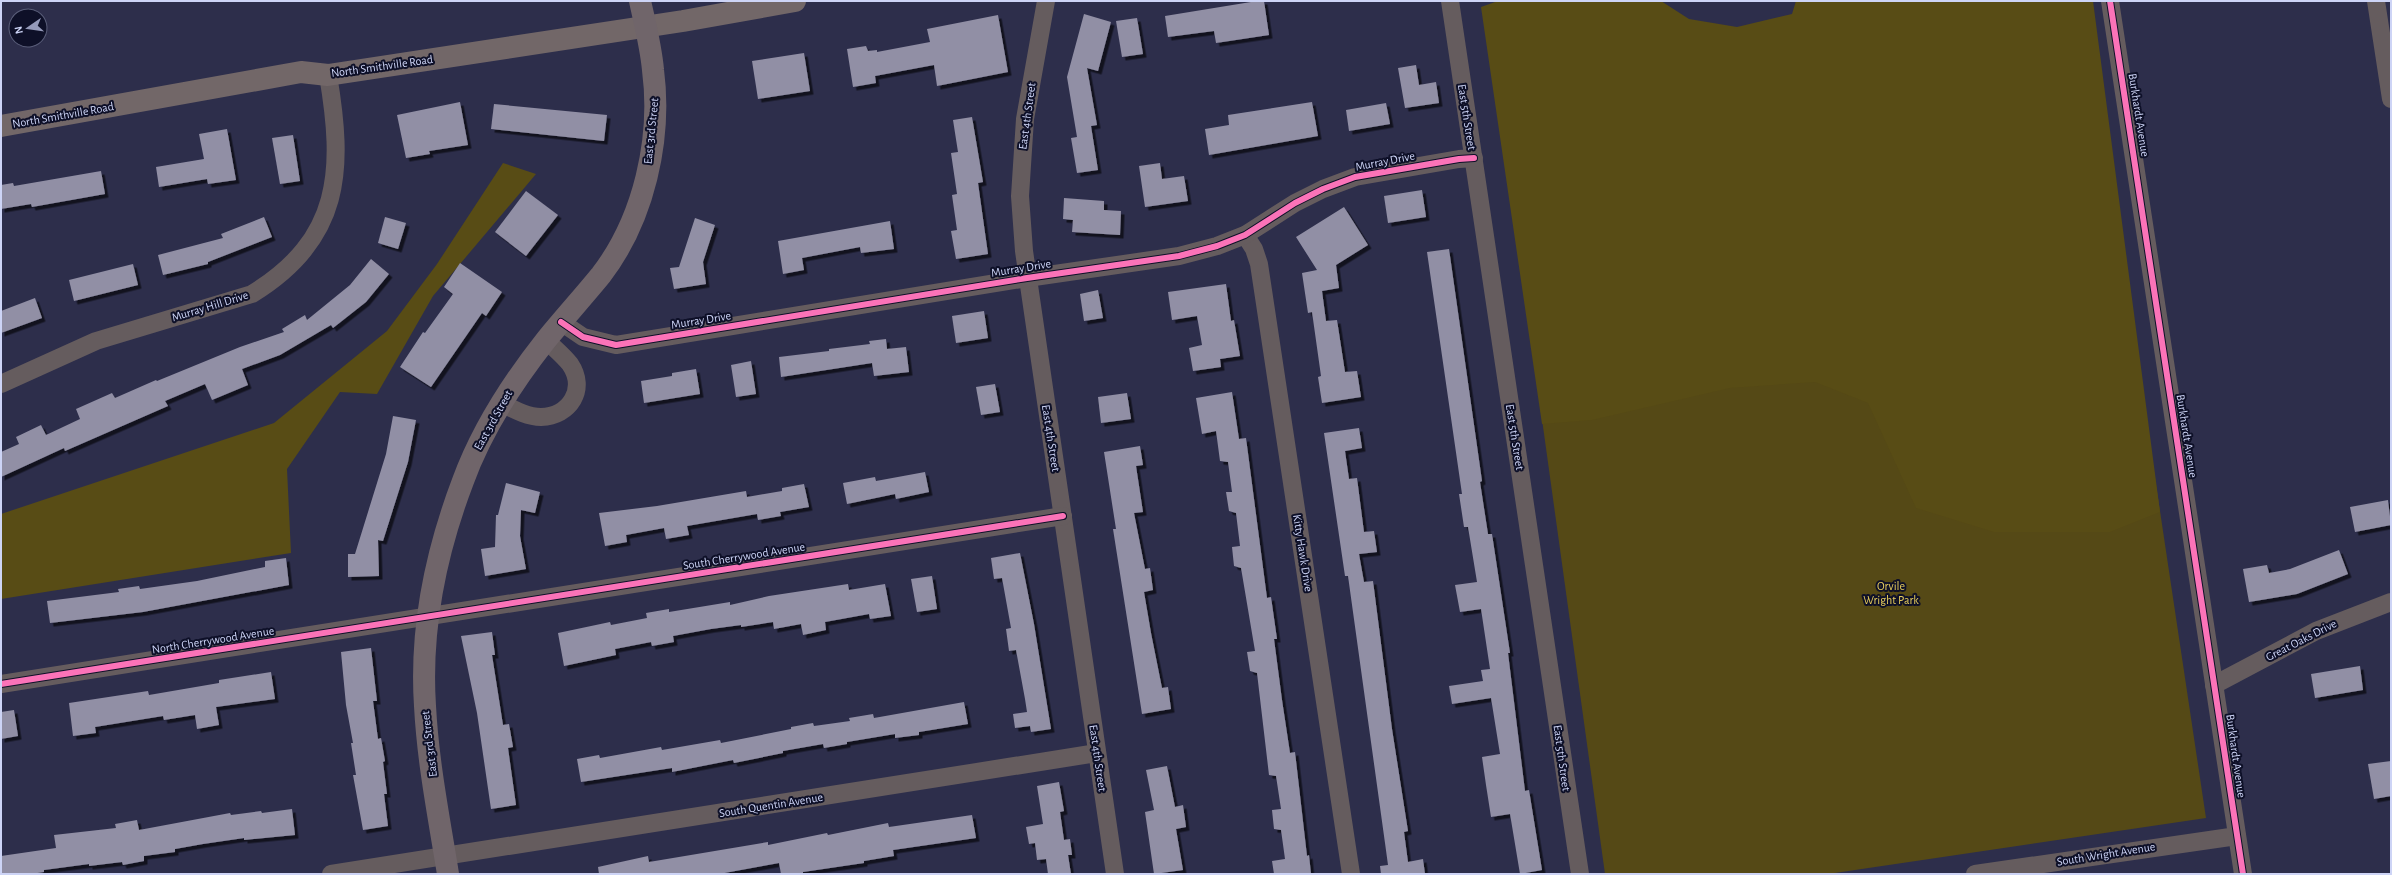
<svg xmlns="http://www.w3.org/2000/svg" width="2392" height="875" font-family="'Alegreya Sans',sans-serif">
<style>
.green{fill:#554916}
.forest{fill:#584c15}
.building{fill:#918fa5;filter:url(#shadow)}
.lines{fill:none;stroke-linecap:round;stroke-linejoin:round}
.street{stroke:#655c5e;stroke-width:18}
.secondary{stroke:#726768;stroke-width:22}
.primary{stroke:#70656a;stroke-width:22}
.cycleway-casing{stroke:#0e1028;stroke-width:8}
.cycleway{stroke:#fb73b8;stroke-width:6}
.labels{text-anchor:middle;dominant-baseline:central;stroke-width:4;stroke-linejoin:round;paint-order:stroke}
.street-label{font-size:12px;fill:#cdd4f6;stroke:#0e1028}
.park-label{font-size:12px;fill:#e8ce5d;stroke:#0e1028}
</style>
<defs>
<filter id="shadow"><feDropShadow dx="3.5" dy="3.5" stdDeviation="0" flood-color="#0009"/></filter>
</defs>
<rect width="100%" height="100%" fill="#2d2e4b"/>
<path class="green" d="M 2126,284 L 2206,818 L 1828,874 L 1605,874 L 1536,376 Z"/>
<g class="forest">
<path d="M 1498,1 L 1661,1 L 1689,19 L 1737,27 L 1792,14 L 1796,1 L 2093,1 L 2160,512 L 2110,532 L 1994,532 L 1916,508 L 1868,403 L 1815,382 L 1730,388 L 1592,420 L 1542,424 L 1481,7 Z"/>
<path d="M 503,163 L 536,174 L 433,296 L 377,394 L 340,392 L 287,469 L 291,553 L 1,599 L 1,514 L 274,423 L 387,331 L 437,264 Z"/>
</g>
<g class="building">
<path d="M 1257,1 L 1264,1 L 1269,35 L 1216,43 L 1214,31 L 1168,37 L 1165,16 Z"/>
<path d="M 1084,14 L 1111,22 L 1098,71 L 1087,68 L 1097,125 L 1091,126 L 1098,170 L 1077,173 L 1071,138 L 1077,137 L 1067,77 Z"/>
<path d="M 998,15 L 1008,72 L 937,86 L 934,65 L 875,76 L 876,83 L 853,87 L 847,49 L 866,46 L 868,51 L 877,50 L 877,52 L 930,42 L 927,29 Z"/>
<path d="M 1137,18 L 1143,54 L 1122,57 L 1116,21 Z"/>
<path d="M 804,53 L 810,91 L 758,99 L 752,61 Z"/>
<path d="M 1416,65 L 1419,85 L 1436,82 L 1439,103 L 1405,108 L 1398,68 Z"/>
<path d="M 460,102 L 468,145 L 429,151 L 430,154 L 406,158 L 397,115 Z"/>
<path d="M 1312,102 L 1318,136 L 1209,155 L 1205,129 L 1229,125 L 1228,115 Z"/>
<path d="M 1386,103 L 1390,124 L 1349,131 L 1346,110 Z"/>
<path d="M 494,104 L 607,115 L 604,141 L 491,129 Z"/>
<path d="M 972,117 L 983,182 L 978,183 L 988,254 L 956,259 L 951,231 L 957,230 L 952,195 L 957,194 L 951,153 L 958,152 L 953,120 Z"/>
<path d="M 227,129 L 236,180 L 208,184 L 207,179 L 159,187 L 156,167 L 204,159 L 199,134 Z"/>
<path d="M 293,135 L 300,181 L 280,184 L 272,138 Z"/>
<path d="M 1160,163 L 1162,179 L 1184,176 L 1188,201 L 1145,207 L 1139,166 Z"/>
<path d="M 101,171 L 105,194 L 32,207 L 31,204 L 1,209 L 1,185 L 13,183 L 14,186 Z"/>
<path d="M 1422,190 L 1426,217 L 1388,223 L 1384,196 Z"/>
<path d="M 526,191 L 558,215 L 526,256 L 495,232 Z"/>
<path d="M 1064,198 L 1104,201 L 1104,210 L 1121,211 L 1120,235 L 1072,232 L 1073,220 L 1063,219 Z"/>
<path d="M 1344,207 L 1368,245 L 1336,265 L 1339,288 L 1322,291 L 1326,321 L 1337,320 L 1345,372 L 1357,371 L 1361,397 L 1322,403 L 1318,377 L 1321,376 L 1312,312 L 1308,313 L 1302,273 L 1317,270 L 1296,237 Z"/>
<path d="M 264,217 L 272,237 L 208,262 L 208,264 L 163,275 L 158,255 L 223,238 L 221,234 Z"/>
<path d="M 385,217 L 406,223 L 398,249 L 378,243 Z"/>
<path d="M 695,218 L 715,225 L 703,262 L 706,284 L 674,289 L 670,268 L 679,267 Z"/>
<path d="M 890,221 L 894,249 L 861,253 L 860,247 L 802,258 L 804,270 L 783,274 L 778,241 Z"/>
<path d="M 1449,249 L 1482,481 L 1480,482 L 1488,534 L 1492,534 L 1510,653 L 1508,653 L 1525,791 L 1529,790 L 1542,870 L 1520,874 L 1510,814 L 1491,817 L 1486,785 L 1482,757 L 1500,754 L 1491,698 L 1452,704 L 1449,686 L 1483,681 L 1481,670 L 1490,669 L 1481,609 L 1460,612 L 1455,585 L 1477,582 L 1468,527 L 1464,527 L 1459,494 L 1462,494 L 1427,252 Z"/>
<path d="M 371,259 L 389,274 L 366,302 L 333,328 L 331,325 L 280,355 L 242,369 L 248,385 L 212,400 L 205,384 L 165,401 L 168,406 L 65,451 L 64,448 L 1,477 L 1,452 L 19,444 L 16,437 L 41,425 L 46,435 L 80,419 L 76,409 L 112,393 L 115,398 L 156,380 L 157,381 L 240,347 L 284,332 L 282,329 L 305,315 L 307,320 L 350,285 Z"/>
<path d="M 460,263 L 502,292 L 486,316 L 482,313 L 431,387 L 400,367 L 423,332 L 425,333 L 453,294 L 444,287 Z"/>
<path d="M 133,264 L 138,285 L 74,301 L 69,280 Z"/>
<path d="M 1226,284 L 1231,321 L 1234,320 L 1240,356 L 1220,359 L 1221,367 L 1193,371 L 1189,348 L 1202,345 L 1197,316 L 1172,320 L 1168,292 Z"/>
<path d="M 1098,290 L 1103,318 L 1084,321 L 1080,294 Z"/>
<path d="M 35,298 L 42,318 L 1,333 L 1,311 Z"/>
<path d="M 984,311 L 988,338 L 956,343 L 952,316 Z"/>
<path d="M 886,339 L 887,349 L 906,347 L 909,372 L 874,376 L 872,363 L 781,377 L 779,357 L 829,351 L 829,349 L 870,344 L 869,341 Z"/>
<path d="M 751,361 L 756,394 L 736,397 L 731,365 Z"/>
<path d="M 696,369 L 700,394 L 644,403 L 641,381 L 672,376 L 672,373 Z"/>
<path d="M 995,384 L 1000,412 L 981,415 L 976,387 Z"/>
<path d="M 1232,392 L 1239,439 L 1246,438 L 1267,598 L 1271,597 L 1277,639 L 1274,639 L 1282,700 L 1290,753 L 1295,752 L 1307,856 L 1309,855 L 1311,874 L 1274,874 L 1272,861 L 1285,859 L 1281,830 L 1274,829 L 1272,810 L 1281,809 L 1276,776 L 1269,775 L 1257,673 L 1250,671 L 1247,652 L 1255,651 L 1241,568 L 1234,566 L 1232,547 L 1240,546 L 1236,513 L 1229,511 L 1226,492 L 1232,492 L 1228,462 L 1220,461 L 1216,431 L 1202,434 L 1196,398 Z"/>
<path d="M 1127,393 L 1131,419 L 1101,423 L 1098,397 Z"/>
<path d="M 393,416 L 416,420 L 408,462 L 383,541 L 378,540 L 379,576 L 348,577 L 348,554 L 355,554 L 386,454 Z"/>
<path d="M 1359,428 L 1362,448 L 1345,451 L 1349,479 L 1357,478 L 1364,532 L 1374,531 L 1377,552 L 1359,554 L 1364,582 L 1373,581 L 1392,729 L 1408,831 L 1404,832 L 1408,862 L 1423,859 L 1425,874 L 1381,874 L 1380,866 L 1388,865 L 1385,843 L 1348,576 L 1345,576 L 1324,433 Z"/>
<path d="M 1140,446 L 1143,465 L 1136,466 L 1143,512 L 1134,513 L 1145,569 L 1150,568 L 1153,590 L 1144,592 L 1151,633 L 1162,688 L 1168,687 L 1171,709 L 1142,714 L 1113,529 L 1116,529 L 1104,452 Z"/>
<path d="M 925,472 L 929,492 L 896,499 L 895,494 L 847,504 L 843,483 L 875,477 L 876,481 Z"/>
<path d="M 506,483 L 540,492 L 535,513 L 521,510 L 520,536 L 526,569 L 485,576 L 481,549 L 495,547 L 496,515 L 498,515 Z"/>
<path d="M 804,484 L 809,507 L 780,512 L 781,516 L 758,520 L 757,514 L 687,526 L 689,535 L 666,539 L 664,528 L 626,535 L 627,542 L 605,546 L 599,513 L 657,506 L 746,491 L 747,497 L 782,491 L 782,488 Z"/>
<path d="M 2388,500 L 2391,525 L 2355,532 L 2350,507 Z"/>
<path d="M 2339,550 L 2348,574 L 2297,594 L 2249,602 L 2243,569 L 2267,565 L 2269,573 L 2290,569 Z"/>
<path d="M 1020,553 L 1034,624 L 1051,729 L 1031,732 L 1030,726 L 1015,728 L 1013,714 L 1027,712 L 1025,699 L 1016,650 L 1009,651 L 1006,629 L 1011,628 L 1002,578 L 994,579 L 991,558 Z"/>
<path d="M 286,558 L 289,585 L 143,612 L 50,623 L 47,601 L 119,592 L 118,589 L 139,586 L 140,589 L 197,581 L 265,567 L 265,561 Z"/>
<path d="M 932,576 L 937,609 L 917,612 L 911,579 Z"/>
<path d="M 848,584 L 849,590 L 885,584 L 891,616 L 870,619 L 869,614 L 825,622 L 826,630 L 803,635 L 801,624 L 774,629 L 773,622 L 741,627 L 741,625 L 711,629 L 673,636 L 674,642 L 652,646 L 651,642 L 615,649 L 616,655 L 564,666 L 558,633 L 610,622 L 611,625 L 647,618 L 646,613 L 669,609 L 669,612 L 730,602 L 730,605 L 769,596 Z"/>
<path d="M 492,632 L 495,655 L 492,655 L 503,725 L 509,724 L 513,747 L 508,748 L 516,805 L 491,809 L 477,713 L 461,636 Z"/>
<path d="M 371,648 L 377,701 L 373,701 L 378,739 L 381,738 L 385,761 L 383,762 L 387,794 L 384,794 L 388,826 L 363,830 L 353,775 L 356,775 L 351,743 L 353,743 L 346,705 L 341,652 Z"/>
<path d="M 2360,666 L 2363,690 L 2315,698 L 2311,674 Z"/>
<path d="M 271,672 L 275,699 L 216,707 L 219,725 L 197,729 L 195,715 L 164,720 L 163,716 L 95,727 L 96,733 L 73,736 L 69,703 L 148,691 L 149,695 L 219,683 L 219,680 Z"/>
<path d="M 964,702 L 968,724 L 919,732 L 919,735 L 895,738 L 895,734 L 847,742 L 847,744 L 824,748 L 823,744 L 783,751 L 783,753 L 734,763 L 733,760 L 672,772 L 672,768 L 581,782 L 577,759 L 599,755 L 600,758 L 661,747 L 662,750 L 720,740 L 721,743 L 791,729 L 791,727 L 813,723 L 814,726 L 850,721 L 849,718 L 873,714 L 874,718 Z"/>
<path d="M 14,710 L 18,736 L 1,739 L 1,712 Z"/>
<path d="M 2391,761 L 2391,796 L 2374,799 L 2368,764 Z"/>
<path d="M 1167,766 L 1175,807 L 1183,805 L 1186,827 L 1176,829 L 1183,870 L 1154,874 L 1145,812 L 1154,810 L 1146,770 Z"/>
<path d="M 1059,782 L 1064,811 L 1060,812 L 1064,840 L 1070,839 L 1072,855 L 1068,855 L 1071,874 L 1048,874 L 1046,859 L 1037,860 L 1035,843 L 1029,844 L 1026,827 L 1043,824 L 1037,786 Z"/>
<path d="M 292,809 L 295,835 L 244,840 L 244,838 L 203,844 L 175,849 L 175,852 L 144,856 L 144,861 L 123,865 L 122,862 L 89,866 L 89,864 L 44,870 L 44,872 L 31,874 L 2,874 L 1,856 L 56,848 L 54,835 L 116,828 L 115,824 L 137,820 L 139,830 L 230,813 L 231,815 L 261,811 L 262,813 Z"/>
<path d="M 972,815 L 976,838 L 893,850 L 894,856 L 864,861 L 864,863 L 803,872 L 803,874 L 781,874 L 779,863 L 719,874 L 599,874 L 598,867 L 648,856 L 649,862 L 768,842 L 768,845 L 827,833 L 828,835 L 888,823 L 889,827 Z"/>
</g>
<g class="lines">
<g class="street">
<path d="M 1046,1 L 1025,119 L 1020,196 L 1024,251 L 1115,874"/>
<path d="M 1450,1 L 1580,874"/>
<path d="M 2110,1 L 2243,874"/>
<path d="M 2376,1 L 2391,99"/>
<path d="M 1245,235 L 1254,249 L 1259,264 L 1351,874"/>
<path d="M 561,322 L 583,337 L 616,345 L 1027,278 L 1179,256 L 1217,246 L 1245,235 L 1295,203 L 1323,189 L 1355,177 L 1459,159 L 1474,158"/>
<path d="M 1,384 L 96,341 L 252,294 C 342,239 344,170 328,75"/>
<path d="M 501,403 C 513,409 527,417 541,417 C 570,416 587,389 570,364 C 563,355 554,348 546,340"/>
<path d="M 1,684 L 1063,516"/>
<path d="M 2214,685 L 2316,631 L 2391,602"/>
<path d="M 331,874 L 1097,753"/>
<path d="M 1975,874 L 2237,836"/>
</g>
<path class="secondary" d="M 1,126 L 301,72 L 328,75 L 683,21 L 795,1"/>
<path class="primary" d="M 448,874 C 439,818 428,763 425,706 C 420,630 436,552 463,481 C 482,429 512,383 546,340 C 564,318 583,297 601,275 C 644,219 662,139 653,70 C 651,47 645,24 640,1"/>
<defs>
<g id="cycleway">
<path d="M 2110,1 L 2243,874"/>
<path d="M 561,322 L 583,337 L 616,345 L 1027,278 L 1179,256 L 1217,246 L 1245,235 L 1295,203 L 1323,189 L 1355,177 L 1459,159 L 1474,158"/>
<path d="M 1,684 L 1063,516"/>
</g>
</defs>
<use href="#cycleway" class="cycleway-casing"/>
<use href="#cycleway" class="cycleway"/>
</g>
<g class="labels">
<g class="street-label">
<text transform="translate(382 66) rotate(-8)">North Smithville Road</text>
<text transform="translate(63 115) rotate(-10)">North Smithville Road</text>
<text transform="translate(2139 115) rotate(81)">Burkhardt Avenue</text>
<text transform="translate(1027 116) rotate(-82)">East 4th Street</text>
<text transform="translate(1467 117) rotate(81)">East 5th Street</text>
<text transform="translate(651 131) rotate(-84)">East 3rd Street</text>
<text transform="translate(1385 161) rotate(-11)">Murray Drive</text>
<text transform="translate(1021 268) rotate(-9)">Murray Drive</text>
<text transform="translate(210 306) rotate(-17)">Murray Hill Drive</text>
<text transform="translate(701 320) rotate(-9)">Murray Drive</text>
<text transform="translate(493 420) rotate(-61)">East 3rd Street</text>
<text transform="translate(2187 436) rotate(81)">Burkhardt Avenue</text>
<text transform="translate(1515 437) rotate(81)">East 5th Street</text>
<text transform="translate(1051 438) rotate(81)">East 4th Street</text>
<text transform="translate(1303 553) rotate(81)">Kitty Hawk Drive</text>
<text transform="translate(744 556) rotate(-9)">South Cherrywood Avenue</text>
<text transform="translate(213 640) rotate(-9)">North Cherrywood Avenue</text>
<text transform="translate(2301 640) rotate(-27)">Great Oaks Drive</text>
<text transform="translate(429 744) rotate(-97)">East 3rd Street</text>
<text transform="translate(2236 756) rotate(82)">Burkhardt Avenue</text>
<text transform="translate(1098 758) rotate(82)">East 4th Street</text>
<text transform="translate(1562 758) rotate(82)">East 5th Street</text>
<text transform="translate(771 805) rotate(-9)">South Quentin Avenue</text>
<text transform="translate(2106 854) rotate(-9)">South Wright Avenue</text>
</g>
<g class="park-label">
<text x="1891" y="586">Orvile<tspan x="1891" dy="14">Wright Park</tspan></text>
</g>
</g>
<rect width="2392" height="875" fill="none" stroke="#cdd4f6" stroke-width="4"/>
<g transform="translate(28 28) rotate(257)"><circle r="19" fill="#0e1028" stroke="#5a5e7a"/>
<path d="M0-3L7 15L0 10L-7 15Z" fill="#959aba"/>
<text y="-6" font-size="11" font-weight="bold" text-anchor="middle" fill="#cdd4f6">N</text>
</g>
</svg>
